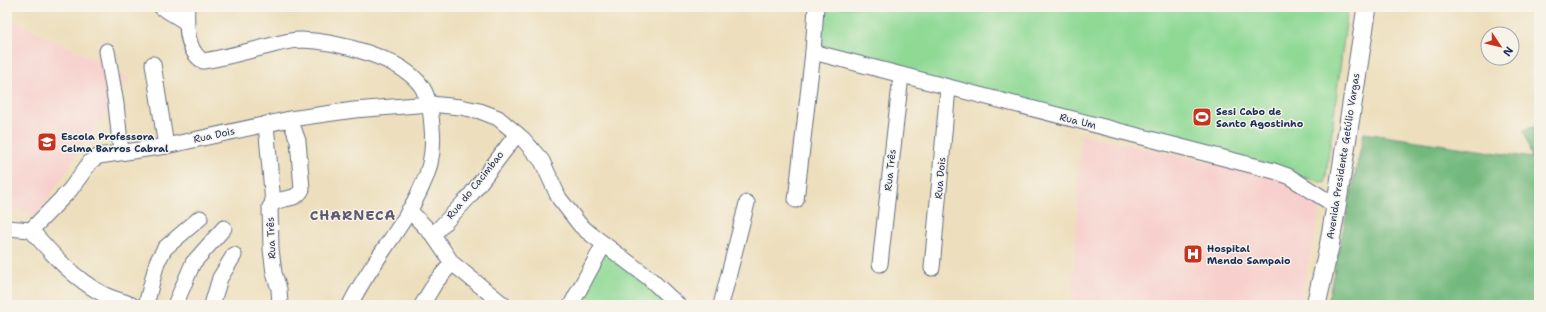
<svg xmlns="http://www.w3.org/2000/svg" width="1546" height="312" font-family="'Shantell Sans',sans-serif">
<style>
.built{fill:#f7d0cd}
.green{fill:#8fd995;stroke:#55847a}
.forest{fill:#73b97e;stroke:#47746e}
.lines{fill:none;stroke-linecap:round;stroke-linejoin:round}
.minor-casing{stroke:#646d7f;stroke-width:17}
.major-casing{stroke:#646d7f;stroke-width:21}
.minor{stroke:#fff;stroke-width:15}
.major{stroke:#fff;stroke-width:19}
.labels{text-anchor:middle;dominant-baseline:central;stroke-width:3;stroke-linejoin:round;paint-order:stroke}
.poi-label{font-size:10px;font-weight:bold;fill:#1b2f5e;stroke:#f7f3e8;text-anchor:start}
.street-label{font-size:10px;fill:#1b2f5e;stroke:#f7f3e8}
.district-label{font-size:14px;font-weight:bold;letter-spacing:1px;fill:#5f5a74;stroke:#f7f3e8}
</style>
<rect width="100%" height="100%" fill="#f7f3e8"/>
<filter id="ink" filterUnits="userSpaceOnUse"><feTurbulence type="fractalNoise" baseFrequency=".025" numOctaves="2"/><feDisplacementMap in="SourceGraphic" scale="8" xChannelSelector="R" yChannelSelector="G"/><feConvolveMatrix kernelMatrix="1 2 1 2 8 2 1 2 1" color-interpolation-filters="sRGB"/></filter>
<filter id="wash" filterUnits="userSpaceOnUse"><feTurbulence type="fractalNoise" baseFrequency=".012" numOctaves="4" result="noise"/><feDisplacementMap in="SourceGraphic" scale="16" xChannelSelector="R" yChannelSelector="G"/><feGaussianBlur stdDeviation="0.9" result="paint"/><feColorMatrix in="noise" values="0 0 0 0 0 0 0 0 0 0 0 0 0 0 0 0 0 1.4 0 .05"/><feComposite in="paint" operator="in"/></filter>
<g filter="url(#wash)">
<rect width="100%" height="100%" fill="#eddfbd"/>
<g class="built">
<path d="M 7,18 L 98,61 L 129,79 L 36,216 L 7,204 Z"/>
<path d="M 1081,134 L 1281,179 L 1322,203 L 1299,305 L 1072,305 Z"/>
</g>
<g class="green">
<path d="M 824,7 L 1348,7 L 1325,183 L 817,51 Z"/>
<path d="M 604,248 L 670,305 L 577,305 Z"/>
</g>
<path class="forest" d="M 1539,125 L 1539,305 L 1327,305 L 1364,133 L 1532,158 L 1524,130 Z"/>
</g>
<g filter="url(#ink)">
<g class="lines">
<defs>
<g id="minor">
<path d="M 161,7 L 186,22"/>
<path d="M 187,7 C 186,24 186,51 203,61 C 224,58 244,52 265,47 C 277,44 288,40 301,40 C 335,41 402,57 422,87 C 430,100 431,113 432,127 C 434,147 431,168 422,186 C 403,229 370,263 350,305"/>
<path d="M 107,51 L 116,104 L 121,152"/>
<path d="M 813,52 L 1274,171 L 1288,176 L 1336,206"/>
<path d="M 153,64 L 166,146"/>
<path d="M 266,124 L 273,203"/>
<path d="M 796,200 L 813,52 L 816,7"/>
<path d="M 409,210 L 433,235 L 452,263 L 504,305"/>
<path d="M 7,228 L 31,230 C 52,254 74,279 103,294 C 112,299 123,301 132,305"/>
<path d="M 31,230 L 70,190 L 91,161 L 99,156 L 166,146 L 290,119 L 354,110 L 430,104 L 460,107 L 480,111 L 498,118 L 523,139 L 542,161 L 559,198 L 580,225 L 588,232 L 649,278 L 678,305"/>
<path d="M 433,235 L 469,197 L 517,134"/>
<path d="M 880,264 L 901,76"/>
<path d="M 932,268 L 948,88"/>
<path d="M 146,305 L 157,262 L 165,248 L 200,218"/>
<path d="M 175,305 L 193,263 L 224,228"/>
<path d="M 212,305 L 220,278 L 234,255"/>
<path d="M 280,305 L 279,289 L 274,273 L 271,249 L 270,207 C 277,195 296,203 302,189 L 298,141 L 290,119"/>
<path d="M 422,305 L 435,283 L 452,263"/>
<path d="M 571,305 L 604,244"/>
<path d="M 721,305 L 747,203"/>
</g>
<path id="major" d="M 1316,305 L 1329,247 L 1338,195 L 1367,7"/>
</defs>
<use href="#minor" class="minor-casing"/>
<use href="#major" class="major-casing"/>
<use href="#minor" class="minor"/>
<use href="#major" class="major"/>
</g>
</g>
<defs>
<symbol id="stadium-square" viewBox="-11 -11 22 22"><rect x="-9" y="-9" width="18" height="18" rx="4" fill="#c8321e" stroke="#f7f3e8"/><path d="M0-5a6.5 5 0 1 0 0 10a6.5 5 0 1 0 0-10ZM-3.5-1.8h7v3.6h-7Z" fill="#fff"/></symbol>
<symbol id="school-square" viewBox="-11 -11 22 22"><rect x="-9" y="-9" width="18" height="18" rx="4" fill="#c8321e" stroke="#f7f3e8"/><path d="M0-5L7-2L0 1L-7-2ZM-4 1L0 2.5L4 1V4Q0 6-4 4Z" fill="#fff"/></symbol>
<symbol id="hospital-square" viewBox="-11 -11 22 22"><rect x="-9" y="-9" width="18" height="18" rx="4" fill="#c8321e" stroke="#f7f3e8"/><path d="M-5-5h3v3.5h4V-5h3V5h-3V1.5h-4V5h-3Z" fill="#fff"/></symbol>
</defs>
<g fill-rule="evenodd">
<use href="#stadium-square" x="1191" y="106" width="22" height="22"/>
<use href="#school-square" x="36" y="131" width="22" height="22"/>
<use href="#hospital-square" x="1182" y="243" width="22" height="22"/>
</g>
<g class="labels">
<g class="poi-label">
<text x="1216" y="111">Sesi Cabo de<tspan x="1216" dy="12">Santo Agostinho</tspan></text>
<text x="61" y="136">Escola Professora<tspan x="61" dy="12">Celma Barros Cabral</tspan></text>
<text x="1207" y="248">Hospital<tspan x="1207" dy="12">Mendo Sampaio</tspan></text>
</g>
<g class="street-label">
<text transform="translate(1078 121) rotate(14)">Rua Um</text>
<text transform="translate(214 135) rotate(-12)">Rua Dois</text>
<text transform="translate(1343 156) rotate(-81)">Avenida Presidente Getúlio Vargas</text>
<text transform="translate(890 170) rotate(-84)">Rua Três</text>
<text transform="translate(940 178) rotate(-85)">Rua Dois</text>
<text transform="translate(475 185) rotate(-51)">Rua do Cacimbao</text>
<text transform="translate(271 238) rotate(-93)">Rua Três</text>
</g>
<g class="district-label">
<text x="353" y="215">CHARNECA</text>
</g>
</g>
<rect width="1546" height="312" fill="none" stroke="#f7f3e8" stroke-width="24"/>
<g transform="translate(1500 46) rotate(125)"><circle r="19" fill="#f7f3e8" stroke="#9fa5b1"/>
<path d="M0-3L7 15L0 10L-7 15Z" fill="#c8321e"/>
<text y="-6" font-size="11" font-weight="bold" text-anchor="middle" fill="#1b2f5e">N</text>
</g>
</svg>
